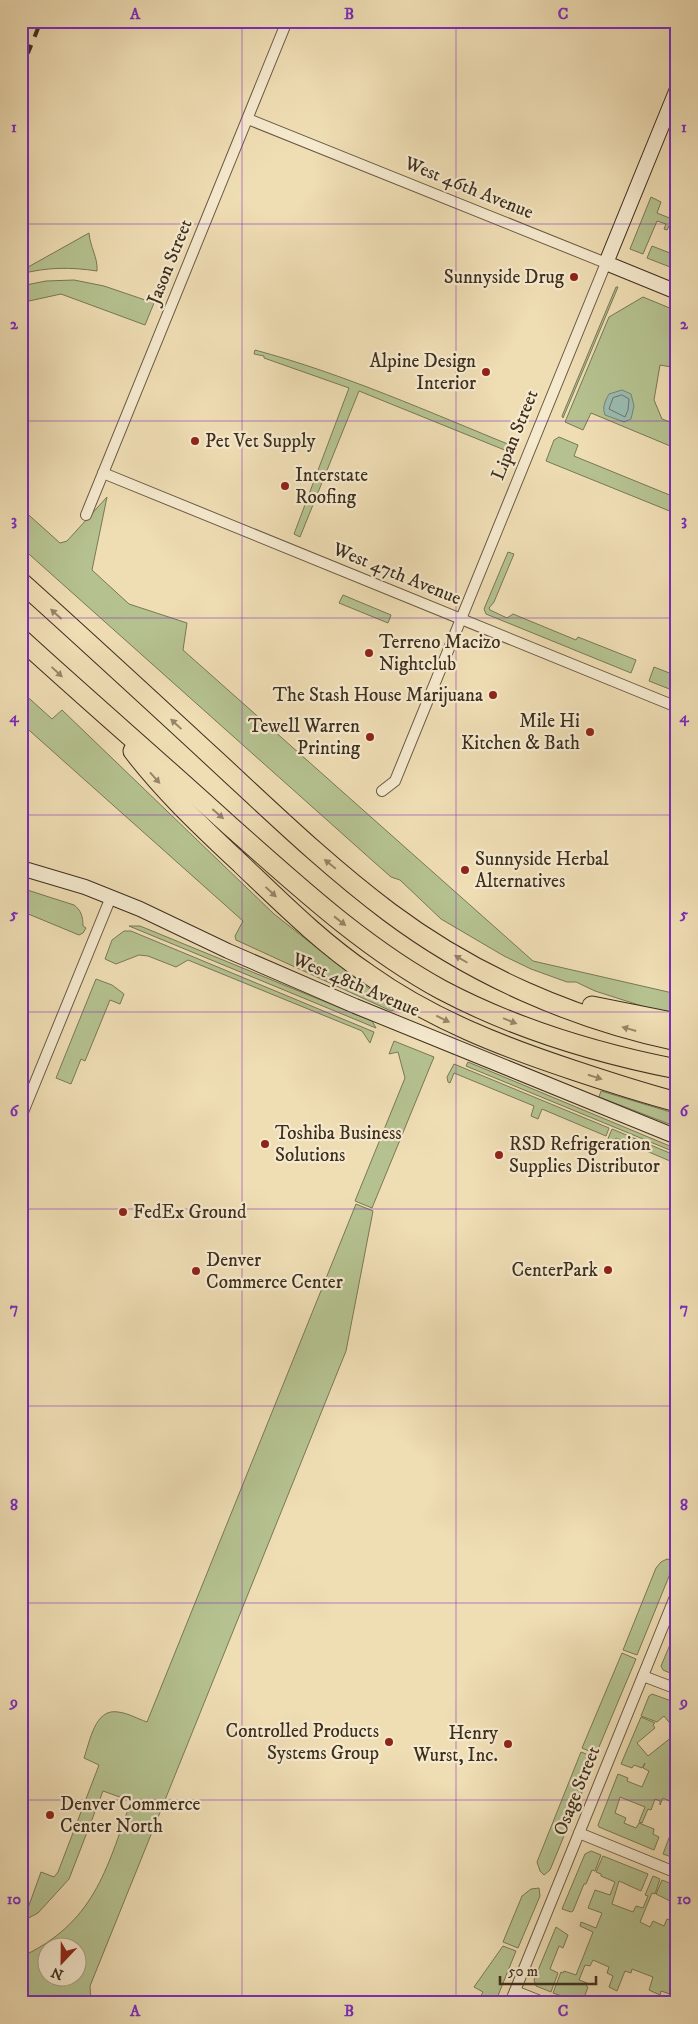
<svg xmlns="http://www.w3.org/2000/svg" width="698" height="2024" font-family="'IM FELL DW Pica',serif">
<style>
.green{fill:#b5c290;stroke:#797857;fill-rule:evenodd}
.water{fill:#9abbb0;stroke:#758376}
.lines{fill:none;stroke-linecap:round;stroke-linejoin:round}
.shore{stroke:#6c7567;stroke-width:1}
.street-casing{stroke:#6a5a44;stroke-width:12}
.secondary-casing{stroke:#3d2f1e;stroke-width:16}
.highway-casing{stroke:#3d2f1e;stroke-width:21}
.street{stroke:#f5e9ce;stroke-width:10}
.secondary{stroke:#f5e9ce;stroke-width:14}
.highway{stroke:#efddb4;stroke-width:19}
.rail{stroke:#3d2f1e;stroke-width:4;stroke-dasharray:9 9;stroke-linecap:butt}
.oneway{fill:#968669}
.grid{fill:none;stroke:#7b2cbf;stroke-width:1;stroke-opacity:0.55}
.poi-dot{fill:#8f2418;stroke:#f5e9ce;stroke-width:2}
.labels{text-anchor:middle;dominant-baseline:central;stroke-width:4.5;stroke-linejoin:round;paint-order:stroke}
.street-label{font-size:19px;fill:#3d2f1e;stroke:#f5e9ce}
.poi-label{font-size:19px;fill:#3d2f1e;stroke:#f5e9ce;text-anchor:start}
.neatline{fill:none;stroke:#7b2cbf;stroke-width:2}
.grid-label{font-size:16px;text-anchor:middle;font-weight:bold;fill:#7b2cbf}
</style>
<rect width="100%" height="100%" fill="#efddb4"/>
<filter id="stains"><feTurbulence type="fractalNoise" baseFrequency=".004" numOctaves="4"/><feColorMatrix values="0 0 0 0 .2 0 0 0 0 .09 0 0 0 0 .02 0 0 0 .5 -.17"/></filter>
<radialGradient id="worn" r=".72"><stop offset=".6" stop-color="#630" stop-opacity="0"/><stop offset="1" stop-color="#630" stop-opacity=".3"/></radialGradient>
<g class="green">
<path d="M 651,197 L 661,202 L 657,213 L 677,221 L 677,234 L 675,233 L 676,229 L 669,226 L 667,230 L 664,229 L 666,224 L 657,221 L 643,254 L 630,249 Z"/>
<path d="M 89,233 C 90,247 98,257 97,271 C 71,267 47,267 21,274 L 21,271 Z"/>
<path d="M 652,246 L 675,255 L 670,267 L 647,258 Z"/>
<path d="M 74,280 L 104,286 L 154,303 L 145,325 L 61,294 L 29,301 L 21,304 L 21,286 L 46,281 Z"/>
<path d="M 616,287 L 618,287 L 563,418 L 562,416 Z"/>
<path d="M 643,297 L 677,311 L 677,368 L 660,365 L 654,400 L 662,419 L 677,425 L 677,443 L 675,448 L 591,413 L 583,430 L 565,422 L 609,317 Z"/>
<path d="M 255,350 C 344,374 429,412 515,447 L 512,453 L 359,391 L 300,537 L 294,534 L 349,388 L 264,358 L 264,356 L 254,354 Z"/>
<path d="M 559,437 L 578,445 L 574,456 L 677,498 L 677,514 L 546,461 L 554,440 Z"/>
<path d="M 107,497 L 92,570 L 129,604 L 187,623 L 183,650 L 533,961 L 677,994 L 677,1014 L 645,1007 L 595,991 L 576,982 L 567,982 L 531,969 L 504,956 L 441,919 L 400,880 L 391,877 L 374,862 L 21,547 L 21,508 L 60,543 L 67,541 Z"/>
<path d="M 508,552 L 514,554 L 494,602 L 489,608 L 490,610 L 507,618 L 513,614 L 576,640 L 578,637 L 636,660 L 631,673 L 486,614 L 484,609 Z"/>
<path d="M 343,595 L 391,615 L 388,623 L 339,603 Z"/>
<path d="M 654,667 L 677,676 L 677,692 L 649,681 Z"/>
<path d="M 21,691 L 52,719 L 62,710 L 274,914 L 364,985 L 399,1008 L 391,1011 L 236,940 L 235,936 L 243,921 L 21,723 Z"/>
<path d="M 21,888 L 74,905 C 81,910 83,917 83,926 L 86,928 L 83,933 L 79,935 L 21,911 Z"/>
<path d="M 129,926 L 140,926 L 372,1021 L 376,1028 Z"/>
<path d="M 124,931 L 131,931 L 374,1032 L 370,1043 L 362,1031 L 188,960 L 176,967 L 148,956 L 139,955 L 116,964 L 105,959 L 112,940 Z"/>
<path d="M 96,979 L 112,985 L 124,994 L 120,1004 L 110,1000 L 85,1061 L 81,1059 L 71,1084 L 56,1078 Z"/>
<path d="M 394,1041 L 434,1057 L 372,1208 L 355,1201 L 405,1078 L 398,1052 L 389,1054 Z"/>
<path d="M 468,1062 L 677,1149 L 677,1153 L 466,1066 Z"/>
<path d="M 454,1064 L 609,1128 L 606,1136 L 542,1109 L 538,1119 L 531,1116 L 534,1106 L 454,1073 L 450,1083 L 448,1082 L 447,1077 Z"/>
<path d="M 601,1091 L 677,1114 L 677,1127 L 599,1097 Z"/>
<path d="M 612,1129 L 677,1156 L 677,1164 L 616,1138 L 611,1148 L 605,1146 Z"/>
<path d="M 356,1204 L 373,1211 L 346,1351 L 90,1986 L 91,2003 L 21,2002 L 21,1957 C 94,1923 106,1871 131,1801 L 103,1791 L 69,1879 L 38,1913 L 21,1922 L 21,1912 L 28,1908 L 41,1872 L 54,1877 L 58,1872 L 99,1765 L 84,1758 C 90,1741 95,1708 118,1712 C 128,1713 138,1719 147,1722 ZM 48,1946 L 78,1946 L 78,1976 L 48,1976 Z"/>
<path d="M 667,1559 L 674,1561 L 674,1564 L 637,1655 L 623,1650 L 656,1568 L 661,1562 Z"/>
<path d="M 677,1628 L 677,1655 L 674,1655 L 677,1656 L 677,1676 L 663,1670 L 661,1666 Z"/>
<path d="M 622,1653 L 636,1659 L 596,1754 L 582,1748 Z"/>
<path d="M 652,1694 L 677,1703 L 677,1732 L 664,1716 L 657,1722 L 641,1716 L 649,1696 Z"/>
<path d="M 641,1717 L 655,1723 L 653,1725 L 655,1728 L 637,1743 L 648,1756 L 677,1733 L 677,1790 L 674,1789 L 669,1801 L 663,1798 L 660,1805 L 660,1801 L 655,1799 L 651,1810 L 648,1809 L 642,1823 L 639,1822 L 645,1807 L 620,1797 L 615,1813 L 626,1818 L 624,1823 L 636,1828 L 639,1823 L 654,1829 L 653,1834 L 659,1837 L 654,1850 L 599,1827 L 598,1825 L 618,1774 L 628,1778 L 627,1781 L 642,1787 L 649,1771 L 643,1768 L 645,1763 L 642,1768 L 634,1765 L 632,1768 L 621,1764 Z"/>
<path d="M 581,1752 L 596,1758 L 550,1870 L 544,1875 L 540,1871 L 537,1862 Z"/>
<path d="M 675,1822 L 677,1822 L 675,1837 L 677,1838 L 677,1859 L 663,1854 Z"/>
<path d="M 591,1851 L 601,1855 L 595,1871 L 592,1870 L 586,1884 L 584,1884 L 573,1911 L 571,1912 L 562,1909 L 585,1854 Z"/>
<path d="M 603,1856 L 648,1874 L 641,1891 L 619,1881 L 612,1904 L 633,1912 L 636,1906 L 643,1908 L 648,1896 L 645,1895 L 653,1876 L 660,1879 L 655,1894 L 652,1893 L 640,1922 L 650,1927 L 653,1921 L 664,1926 L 667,1919 L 677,1922 L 675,1931 L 677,1932 L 677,1990 L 673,1988 L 670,1994 L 661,1991 L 660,1995 L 649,1990 L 653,1977 L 632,1969 L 631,1973 L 625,1971 L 617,1991 L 609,1987 L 613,1976 L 607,1973 L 609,1967 L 593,1960 L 590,1966 L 585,1965 L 579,1980 L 587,1983 L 586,1986 L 588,1987 L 582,2003 L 553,1993 L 561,1972 L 563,1973 L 564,1971 L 576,1975 L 593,1932 L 580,1926 L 581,1922 L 596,1928 L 602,1913 L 588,1908 L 595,1890 L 610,1895 L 615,1882 L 601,1876 L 601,1874 L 596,1872 Z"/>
<path d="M 662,1880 L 677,1886 L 677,1897 L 674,1903 L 656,1894 Z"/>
<path d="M 539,1888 L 540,1896 L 518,1948 L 503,1942 L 522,1896 L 531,1889 Z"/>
<path d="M 556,1927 L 568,1935 L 563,1948 L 559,1946 L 550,1969 L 558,1973 L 551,1992 L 536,1986 L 534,1980 Z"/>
<path d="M 503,1946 L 516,1951 L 495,2003 L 477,2003 L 483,1992 L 474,1987 Z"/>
</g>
<path class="water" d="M 622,390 L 631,394 L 634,406 L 631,419 L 624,422 L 605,415 C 602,407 605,401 609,394 Z"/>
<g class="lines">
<path class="shore" d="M 622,395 L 629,399 L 628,410 L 625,417 L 609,409 L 613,398 Z"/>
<defs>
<g id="street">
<path d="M 248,119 L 606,263 L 395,781 L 382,791"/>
<path d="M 103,473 L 677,707"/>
<path d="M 86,515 L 287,21"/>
<path d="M 21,1117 L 111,897"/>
<path d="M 643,1676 L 677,1689"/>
<path d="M 579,1833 L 677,1873"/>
<path d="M 515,1991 L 545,2003"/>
<path d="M 510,2003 L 677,1592"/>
</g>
<g id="secondary">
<path d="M 677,89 L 606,263 L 677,292"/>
<path d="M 21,868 L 85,887 L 140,909 L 228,951 L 355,1006 L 677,1137"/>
</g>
<g id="highway">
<path d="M 21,582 C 88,642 154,703 220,764 C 275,815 329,867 389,912 C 473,975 573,1019 677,1041"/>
<path d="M 21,639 C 90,702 161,763 230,826 C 297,885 363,947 442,990 C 516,1029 595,1053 677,1069"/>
<path d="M 133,751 C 165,793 204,829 242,865 C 282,903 322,943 368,974 C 431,1019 503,1047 576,1071 C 609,1082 643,1093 677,1102"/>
<path d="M 592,1006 L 677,1023"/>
</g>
</defs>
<use href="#street" class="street-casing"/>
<use href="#secondary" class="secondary-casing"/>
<use href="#highway" class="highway-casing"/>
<use href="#street" class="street"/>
<use href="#secondary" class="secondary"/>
<use href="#highway" class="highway"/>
<path class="rail" d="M 21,70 L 41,21"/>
</g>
<defs><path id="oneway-solid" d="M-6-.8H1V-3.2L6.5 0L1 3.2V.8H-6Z" transform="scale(1.25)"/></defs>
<g class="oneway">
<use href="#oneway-solid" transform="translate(56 614) rotate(-138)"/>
<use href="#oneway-solid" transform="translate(57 672) rotate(43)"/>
<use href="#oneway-solid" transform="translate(176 724) rotate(-137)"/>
<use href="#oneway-solid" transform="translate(155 778) rotate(48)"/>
<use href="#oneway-solid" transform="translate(218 814) rotate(41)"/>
<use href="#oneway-solid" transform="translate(330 864) rotate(-141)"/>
<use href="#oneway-solid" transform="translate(271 892) rotate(43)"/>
<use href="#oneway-solid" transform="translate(340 921) rotate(38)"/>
<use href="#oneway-solid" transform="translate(461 959) rotate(-150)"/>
<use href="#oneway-solid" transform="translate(443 1019) rotate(26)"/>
<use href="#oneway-solid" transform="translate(510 1021) rotate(22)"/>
<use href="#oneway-solid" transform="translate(629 1029) rotate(-164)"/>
<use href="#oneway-solid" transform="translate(595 1077) rotate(18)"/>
</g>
<path class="grid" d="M 242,21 L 242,2003M 456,21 L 456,2003M 21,224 L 677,224M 21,421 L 677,421M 21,618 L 677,618M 21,815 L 677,815M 21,1012 L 677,1012M 21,1209 L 677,1209M 21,1406 L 677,1406M 21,1603 L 677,1603M 21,1800 L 677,1800"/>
<g class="poi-dot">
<circle cx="574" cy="277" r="5"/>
<circle cx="486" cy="372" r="5"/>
<circle cx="195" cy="441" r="5"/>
<circle cx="285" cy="486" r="5"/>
<circle cx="369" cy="653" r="5"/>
<circle cx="493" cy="695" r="5"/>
<circle cx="590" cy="732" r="5"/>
<circle cx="370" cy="737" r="5"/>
<circle cx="465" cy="870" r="5"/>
<circle cx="265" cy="1144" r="5"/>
<circle cx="499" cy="1155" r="5"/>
<circle cx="123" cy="1212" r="5"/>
<circle cx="608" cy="1270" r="5"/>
<circle cx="196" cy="1271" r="5"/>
<circle cx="389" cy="1742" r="5"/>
<circle cx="508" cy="1744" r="5"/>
<circle cx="50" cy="1815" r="5"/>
</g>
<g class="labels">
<g class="street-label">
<text transform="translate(469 188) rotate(22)">West 46th Avenue</text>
<text transform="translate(170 262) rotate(-68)">Jason Street</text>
<text transform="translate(515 435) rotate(-68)">Lipan Street</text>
<text transform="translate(397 574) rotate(22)">West 47th Avenue</text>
<text transform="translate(356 985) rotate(23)">West 48th Avenue</text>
<text transform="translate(577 1791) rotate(-68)">Osage Street</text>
</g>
<g class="poi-label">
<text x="564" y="277" text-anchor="end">Sunnyside Drug</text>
<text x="476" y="361" text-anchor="end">Alpine Design<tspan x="476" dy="22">Interior</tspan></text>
<text x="205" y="441">Pet Vet Supply</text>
<text x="295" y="475">Interstate<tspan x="295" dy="22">Roofing</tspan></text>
<text x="379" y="642">Terreno Macizo<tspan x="379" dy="22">Nightclub</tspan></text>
<text x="483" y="695" text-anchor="end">The Stash House Marijuana</text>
<text x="580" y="721" text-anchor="end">Mile Hi<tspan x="580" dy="22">Kitchen &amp; Bath</tspan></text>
<text x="360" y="726" text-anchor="end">Tewell Warren<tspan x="360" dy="22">Printing</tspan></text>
<text x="475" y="859">Sunnyside Herbal<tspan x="475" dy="22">Alternatives</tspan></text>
<text x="275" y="1133">Toshiba Business<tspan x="275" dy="22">Solutions</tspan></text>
<text x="509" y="1144">RSD Refrigeration<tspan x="509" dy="22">Supplies Distributor</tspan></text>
<text x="133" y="1212">FedEx Ground</text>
<text x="206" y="1260">Denver<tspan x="206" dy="22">Commerce Center</tspan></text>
<text x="598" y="1270" text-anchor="end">CenterPark</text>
<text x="379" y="1731" text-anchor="end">Controlled Products<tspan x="379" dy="22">Systems Group</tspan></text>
<text x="498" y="1733" text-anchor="end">Henry<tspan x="498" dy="22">Wurst, Inc.</tspan></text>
<text x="60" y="1804">Denver Commerce<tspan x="60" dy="22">Center North</tspan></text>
</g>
</g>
<rect width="698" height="2024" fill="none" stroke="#efddb4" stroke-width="55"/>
<g transform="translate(62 1962) rotate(202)"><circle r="24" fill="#f5e9ce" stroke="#ab9f88"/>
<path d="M0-4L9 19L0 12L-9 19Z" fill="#8f2418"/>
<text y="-8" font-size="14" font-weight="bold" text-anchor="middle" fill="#3d2f1e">N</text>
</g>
<path d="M500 1976v8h96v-8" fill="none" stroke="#3d2f1e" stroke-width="2.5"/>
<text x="508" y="1976" font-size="15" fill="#3d2f1e" stroke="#f5e9ce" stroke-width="4" paint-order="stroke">50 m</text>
<rect x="28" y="28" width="642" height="1968" class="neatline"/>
<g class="grid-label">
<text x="135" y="19">A</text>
<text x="349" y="19">B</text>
<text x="563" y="19">C</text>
<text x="14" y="132">1</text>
<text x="684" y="132">1</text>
<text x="14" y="329">2</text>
<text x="684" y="329">2</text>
<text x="14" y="525">3</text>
<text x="684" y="525">3</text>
<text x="14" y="722">4</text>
<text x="684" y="722">4</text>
<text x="14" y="919">5</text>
<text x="684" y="919">5</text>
<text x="14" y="1116">6</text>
<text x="684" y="1116">6</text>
<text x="14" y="1313">7</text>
<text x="684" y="1313">7</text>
<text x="14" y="1510">8</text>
<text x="684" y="1510">8</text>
<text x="14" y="1707">9</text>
<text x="684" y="1707">9</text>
<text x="14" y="1904">10</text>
<text x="684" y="1904">10</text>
<text x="135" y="2016">A</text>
<text x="349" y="2016">B</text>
<text x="563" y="2016">C</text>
</g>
<rect width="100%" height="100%" filter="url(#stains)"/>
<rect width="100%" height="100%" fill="url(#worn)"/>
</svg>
